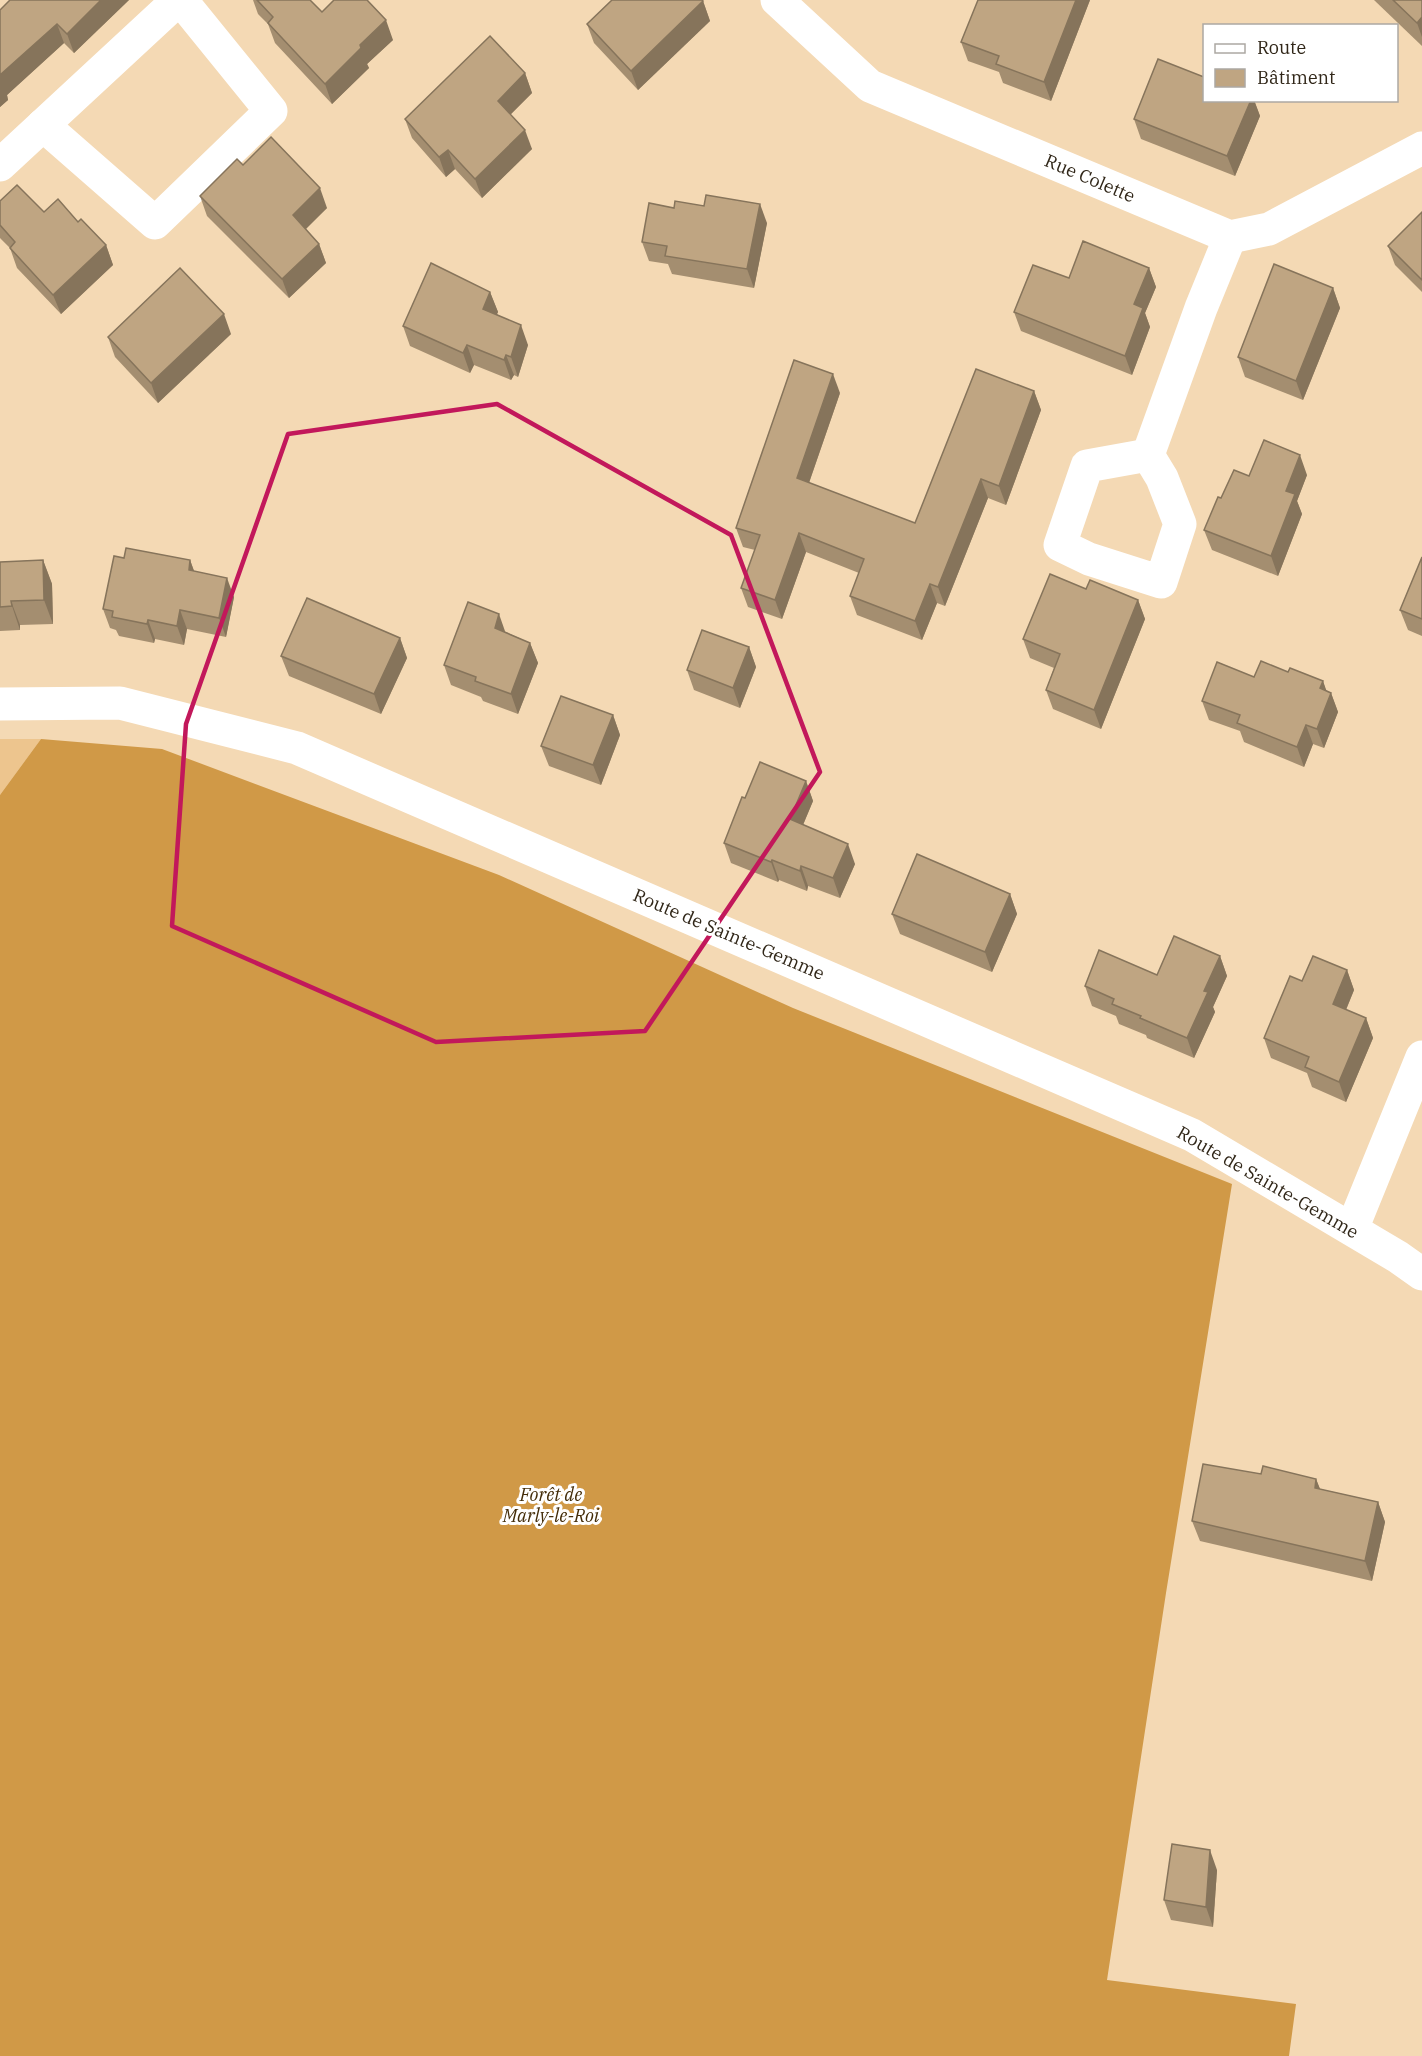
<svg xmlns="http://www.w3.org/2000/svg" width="1422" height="2056" font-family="'IBM Plex Serif',serif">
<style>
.green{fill:#edc58e}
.forest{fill:#d09947}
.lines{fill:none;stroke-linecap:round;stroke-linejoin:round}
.street{stroke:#fff;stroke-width:33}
.wall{fill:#a48e70}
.shaded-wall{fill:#86745b}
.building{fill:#bfa582;stroke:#86745b;stroke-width:1.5}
.marked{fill:none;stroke:#c2185b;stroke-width:4.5;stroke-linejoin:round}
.labels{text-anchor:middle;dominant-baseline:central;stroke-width:6;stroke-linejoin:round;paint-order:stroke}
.street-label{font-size:18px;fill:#302618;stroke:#fff}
.park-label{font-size:18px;font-style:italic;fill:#432c08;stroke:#fff}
</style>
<rect width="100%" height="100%" fill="#f4d9b4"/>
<path class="green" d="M 0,739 L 41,739 L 0,795 Z"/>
<path class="forest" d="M 41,739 L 162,749 L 499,875 L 793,1008 L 1232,1184 L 1166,1593 L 1107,1980 L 1296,2004 L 1289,2056 L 0,2056 L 0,795 Z"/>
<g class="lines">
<g class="street">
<path d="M 777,0 L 870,86 L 1230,237 L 1269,229 L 1422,148"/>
<path d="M 43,125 L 155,223 L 271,111 L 181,0"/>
<path d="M 0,165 L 178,0"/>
<path d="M 1148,455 L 1162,478 L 1180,524 L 1161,582 L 1089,559 L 1060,545 L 1087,466 Z"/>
<path d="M 1148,455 L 1201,308 L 1230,237"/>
<path d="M 0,704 L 120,703 L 297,748 L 1192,1135 L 1398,1257 L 1422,1274"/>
<path d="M 1352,1229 L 1422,1057"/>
</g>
</g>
<g class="wall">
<path d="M 129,0 L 74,53 L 64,43 L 7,95 L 8,100 L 0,107 L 0,10 Z"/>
<path d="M 253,0 L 310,0 L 322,12 L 393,40 L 367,64 L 369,68 L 332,104 L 275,43 L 268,24 L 258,14 Z"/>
<path d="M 1090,0 L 1051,101 L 1003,83 L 999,72 L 968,61 L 961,42 Z"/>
<path d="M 1374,0 L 1422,0 L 1422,46 Z"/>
<path d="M 703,1 L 710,21 L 638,90 L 594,43 L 587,24 Z"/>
<path d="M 525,73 L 532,93 L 510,115 L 532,149 L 482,198 L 455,169 L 446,177 L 412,138 L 405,119 Z"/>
<path d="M 1204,100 L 1254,100 L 1260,116 L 1235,176 L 1141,139 L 1134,119 Z"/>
<path d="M 243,165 L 327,208 L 305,229 L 319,244 L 326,263 L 289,298 L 207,216 L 200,196 Z"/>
<path d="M 0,201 L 44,212 L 106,245 L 113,265 L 61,314 L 17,268 L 10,248 L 0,238 Z"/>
<path d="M 674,208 L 767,223 L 754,288 L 672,274 L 668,264 L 649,261 L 642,242 Z"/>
<path d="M 1422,212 L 1422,292 L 1395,265 L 1388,246 Z"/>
<path d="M 1149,268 L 1156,287 L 1145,313 L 1150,327 L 1132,375 L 1021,331 L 1014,312 L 1069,278 Z"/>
<path d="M 1333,288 L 1340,308 L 1303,400 L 1245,377 L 1238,357 Z"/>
<path d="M 490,292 L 498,312 L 497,314 L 528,345 L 518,377 L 514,375 L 511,380 L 474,365 L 470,373 L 410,346 L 403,326 Z"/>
<path d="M 231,334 L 158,403 L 115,357 L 108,337 Z"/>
<path d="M 1034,391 L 1041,410 L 1006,505 L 988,498 L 945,606 L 937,603 L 922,640 L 857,615 L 850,596 L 859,573 L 806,552 L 782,619 L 748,607 L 741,588 L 755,550 L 743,547 L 736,528 L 840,393 L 809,483 L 915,523 Z"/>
<path d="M 1307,475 L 1297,501 L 1302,514 L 1278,576 L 1212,550 L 1204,530 L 1221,498 L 1249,476 Z"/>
<path d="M 1422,557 L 1422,636 L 1408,630 L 1400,610 Z"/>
<path d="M 124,558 L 190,560 L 194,571 L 234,597 L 226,637 L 187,629 L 184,645 L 155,639 L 154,643 L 119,636 L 116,630 L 110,628 L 103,609 Z"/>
<path d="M 43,560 L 52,584 L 53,624 L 20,625 L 20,630 L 0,631 L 0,562 Z"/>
<path d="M 1086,589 L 1138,600 L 1145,619 L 1101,729 L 1053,709 L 1046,690 L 1054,668 L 1030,658 L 1023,639 Z"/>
<path d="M 506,632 L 530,643 L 538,663 L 518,714 L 483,701 L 481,697 L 451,685 L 444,665 Z"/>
<path d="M 400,638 L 407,658 L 381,714 L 289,676 L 281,656 Z"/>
<path d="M 749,647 L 756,667 L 740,708 L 694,690 L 687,670 Z"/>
<path d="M 1288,672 L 1323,681 L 1326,691 L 1331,693 L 1338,712 L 1324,748 L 1313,744 L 1304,767 L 1244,742 L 1240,731 L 1209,720 L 1202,701 L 1254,677 Z"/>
<path d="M 613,715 L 620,735 L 601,785 L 549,766 L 541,746 Z"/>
<path d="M 806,781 L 813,801 L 803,825 L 855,864 L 840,898 L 808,886 L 807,891 L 779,880 L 778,882 L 731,863 L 724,843 L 745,798 Z"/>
<path d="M 1010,894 L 1017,914 L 992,972 L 900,934 L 892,914 Z"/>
<path d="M 1220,956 L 1227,976 L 1213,1007 L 1215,1012 L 1194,1058 L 1147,1038 L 1146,1035 L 1119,1024 L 1116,1016 L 1092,1006 L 1085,986 L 1157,975 Z"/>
<path d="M 1347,970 L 1354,990 L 1346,1010 L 1366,1018 L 1373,1038 L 1346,1102 L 1312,1087 L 1307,1073 L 1271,1058 L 1264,1038 L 1302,981 Z"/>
<path d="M 1261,1474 L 1316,1479 L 1320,1489 L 1378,1502 L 1385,1522 L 1372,1581 L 1200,1541 L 1192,1521 Z"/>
<path d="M 1217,1870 L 1213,1927 L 1171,1920 L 1164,1900 Z"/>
</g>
<g class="shaded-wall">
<path d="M 101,0 L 129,0 L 74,53 L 67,34 Z"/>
<path d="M 1076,0 L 1090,0 L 1051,101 L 1044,82 Z"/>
<path d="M 703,1 L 710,21 L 638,90 L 631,71 Z"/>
<path d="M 1422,17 L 1422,37 L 1417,23 Z"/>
<path d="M 386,20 L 393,40 L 367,64 L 369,68 L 332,104 L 325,84 L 360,45 Z"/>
<path d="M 57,24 L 64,43 L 7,95 L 8,100 L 0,107 L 0,75 Z"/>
<path d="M 525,73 L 532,93 L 505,120 L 498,101 Z"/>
<path d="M 1251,100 L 1254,100 L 1260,116 L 1235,176 L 1227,156 Z"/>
<path d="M 525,130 L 532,149 L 482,198 L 475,179 Z"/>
<path d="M 448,150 L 455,169 L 446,177 L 439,157 Z"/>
<path d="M 320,188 L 327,208 L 300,235 L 293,215 Z"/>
<path d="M 760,204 L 767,223 L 754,288 L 747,269 Z"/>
<path d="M 319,244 L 326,263 L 289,298 L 282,279 Z"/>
<path d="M 106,245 L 113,265 L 61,314 L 53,295 Z"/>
<path d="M 1149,268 L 1156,287 L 1145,313 L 1150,327 L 1132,375 L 1125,356 L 1134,304 Z"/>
<path d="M 1333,288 L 1340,308 L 1303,400 L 1296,381 Z"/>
<path d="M 490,292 L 498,312 L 490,328 L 483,309 Z"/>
<path d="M 224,314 L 231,334 L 158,403 L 151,383 Z"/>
<path d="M 521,325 L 528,345 L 518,377 L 511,357 Z"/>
<path d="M 467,345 L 474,365 L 470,373 L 463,353 Z"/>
<path d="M 506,355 L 514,375 L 511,380 L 504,360 Z"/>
<path d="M 833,374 L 840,393 L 804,497 L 797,478 Z"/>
<path d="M 1034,391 L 1041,410 L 1006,505 L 999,486 Z"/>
<path d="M 1300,455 L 1307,475 L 1297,501 L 1302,514 L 1278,576 L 1271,556 L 1286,491 Z"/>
<path d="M 981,479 L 988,498 L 945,606 L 938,587 Z"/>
<path d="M 799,533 L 806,552 L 782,619 L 775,600 Z"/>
<path d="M 43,560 L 52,584 L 53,624 L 44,600 Z"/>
<path d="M 190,560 L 197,579 L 189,570 Z"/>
<path d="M 227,578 L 234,597 L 226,637 L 219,618 Z"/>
<path d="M 930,584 L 937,603 L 922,640 L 915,621 Z"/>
<path d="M 1138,600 L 1145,619 L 1101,729 L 1094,710 Z"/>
<path d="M 11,601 L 20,625 L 20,630 L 12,606 Z"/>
<path d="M 180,610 L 187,629 L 184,645 L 177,626 Z"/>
<path d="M 499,614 L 506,634 L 495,628 Z"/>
<path d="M 148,620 L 155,639 L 154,643 L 147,624 Z"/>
<path d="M 400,638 L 407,658 L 381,714 L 374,694 Z"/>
<path d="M 530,643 L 538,663 L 518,714 L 511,694 Z"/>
<path d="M 749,647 L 756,667 L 740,708 L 733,688 Z"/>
<path d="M 1323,681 L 1329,698 L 1331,693 L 1338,712 L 1324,748 L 1317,729 L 1320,688 Z"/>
<path d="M 613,715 L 620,735 L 601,785 L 593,765 Z"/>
<path d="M 1306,725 L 1313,744 L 1304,767 L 1297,747 Z"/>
<path d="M 806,781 L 813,801 L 797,839 L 790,819 Z"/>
<path d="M 848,844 L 855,864 L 840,898 L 833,878 Z"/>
<path d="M 772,860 L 779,880 L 778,882 L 771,862 Z"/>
<path d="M 801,866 L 808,886 L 807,891 L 800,871 Z"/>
<path d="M 1010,894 L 1017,914 L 992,972 L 985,952 Z"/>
<path d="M 1220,956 L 1227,976 L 1213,1007 L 1215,1012 L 1194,1058 L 1187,1038 L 1204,991 Z"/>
<path d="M 1347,970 L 1354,990 L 1340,1024 L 1333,1004 Z"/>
<path d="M 1366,1018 L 1373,1038 L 1346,1102 L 1339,1082 Z"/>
<path d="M 1316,1479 L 1324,1499 L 1315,1488 Z"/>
<path d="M 1378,1502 L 1385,1522 L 1372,1581 L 1365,1561 Z"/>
<path d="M 1210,1850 L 1217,1870 L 1213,1927 L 1206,1907 Z"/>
</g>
<g class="building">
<path d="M 10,0 L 101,0 L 67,34 L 57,24 L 0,75 L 0,10 Z"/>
<path d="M 257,0 L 310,0 L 322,12 L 334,0 L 367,0 L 386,20 L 360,45 L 361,48 L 325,84 L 268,23 L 273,17 Z"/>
<path d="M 612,0 L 702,0 L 703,1 L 631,71 L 587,24 Z"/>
<path d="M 978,0 L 1076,0 L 1044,82 L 996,64 L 999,56 L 961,42 Z"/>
<path d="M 1393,0 L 1422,0 L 1422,17 L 1417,23 Z"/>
<path d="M 490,36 L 525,73 L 498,101 L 525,130 L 475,179 L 448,150 L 439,157 L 405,119 Z"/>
<path d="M 1158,59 L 1204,77 L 1204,100 L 1251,100 L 1227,156 L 1134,119 Z"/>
<path d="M 271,137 L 320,188 L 293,215 L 319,244 L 282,279 L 200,196 L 237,159 L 243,165 Z"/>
<path d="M 17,185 L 44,212 L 58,199 L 78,222 L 81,219 L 106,245 L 53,295 L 10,248 L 15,242 L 0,225 L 0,201 Z"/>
<path d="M 706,195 L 760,204 L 747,269 L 665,256 L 667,246 L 642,242 L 649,203 L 674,208 L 675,201 L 704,206 Z"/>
<path d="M 1422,212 L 1422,280 L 1388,246 Z"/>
<path d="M 1083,241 L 1149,268 L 1134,304 L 1143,308 L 1125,356 L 1014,312 L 1033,265 L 1069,278 Z"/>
<path d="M 431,263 L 490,292 L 483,309 L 521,325 L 511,357 L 506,355 L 504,360 L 467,345 L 463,353 L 403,326 Z"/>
<path d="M 1274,264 L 1333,288 L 1296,381 L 1238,357 Z"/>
<path d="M 180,268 L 224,314 L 151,383 L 108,337 Z"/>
<path d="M 794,360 L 833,374 L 797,478 L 915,523 L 976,369 L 1034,391 L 999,486 L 981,479 L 938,587 L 930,584 L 915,621 L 850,596 L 864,559 L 799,533 L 775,600 L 741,588 L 760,535 L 736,528 Z"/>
<path d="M 1264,440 L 1300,455 L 1286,491 L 1295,494 L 1271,556 L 1204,530 L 1218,497 L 1221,498 L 1234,470 L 1249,476 Z"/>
<path d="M 126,548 L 190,560 L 189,570 L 227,578 L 219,618 L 180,610 L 177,626 L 148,620 L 147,624 L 112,617 L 113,611 L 103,609 L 114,556 L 124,558 Z"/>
<path d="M 1422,557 L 1422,619 L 1400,610 Z"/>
<path d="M 43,560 L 44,600 L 11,601 L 12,606 L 0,607 L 0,562 Z"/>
<path d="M 1050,574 L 1086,589 L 1090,580 L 1138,600 L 1094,710 L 1046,690 L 1060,654 L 1023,639 Z"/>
<path d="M 307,598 L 400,638 L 374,694 L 281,656 Z"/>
<path d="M 468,602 L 499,614 L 495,628 L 530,643 L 511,694 L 475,681 L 476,677 L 444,665 Z"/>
<path d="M 702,630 L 749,647 L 733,688 L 687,670 Z"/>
<path d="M 1261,661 L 1288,672 L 1290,668 L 1323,681 L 1320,688 L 1331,693 L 1317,729 L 1306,725 L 1297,747 L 1237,723 L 1240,715 L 1202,701 L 1217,662 L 1254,677 Z"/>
<path d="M 561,696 L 613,715 L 593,765 L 541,746 Z"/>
<path d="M 760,762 L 806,781 L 790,819 L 848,844 L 833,878 L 801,866 L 800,871 L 772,860 L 771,862 L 724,843 L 742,797 L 745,798 Z"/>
<path d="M 917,854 L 1010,894 L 985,952 L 892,914 Z"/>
<path d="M 1174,936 L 1220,956 L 1204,991 L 1208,992 L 1187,1038 L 1140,1018 L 1141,1016 L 1112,1004 L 1114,999 L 1085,986 L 1099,950 L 1157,975 Z"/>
<path d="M 1313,956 L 1347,970 L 1333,1004 L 1366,1018 L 1339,1082 L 1305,1067 L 1309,1057 L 1264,1038 L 1290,976 L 1302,981 Z"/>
<path d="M 1203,1464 L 1261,1474 L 1263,1466 L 1316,1479 L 1315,1488 L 1378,1502 L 1365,1561 L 1192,1521 Z"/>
<path d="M 1172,1844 L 1210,1850 L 1206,1907 L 1164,1900 Z"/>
</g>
<path class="marked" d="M 497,404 L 731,535 L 820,772 L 645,1031 L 436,1042 L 172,926 L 186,724 L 288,434 Z"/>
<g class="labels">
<g class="street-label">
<text transform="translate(1090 178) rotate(23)">Rue Colette</text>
<text transform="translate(729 934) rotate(23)">Route de Sainte-Gemme</text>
<text transform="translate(1268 1182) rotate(30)">Route de Sainte-Gemme</text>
</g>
<g class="park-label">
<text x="551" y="1494">Forêt de<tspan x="551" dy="21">Marly-le-Roi</tspan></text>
</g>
</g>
<rect x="1203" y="24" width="195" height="78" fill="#ffffff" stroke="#aca8a3" stroke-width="1.5"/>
<rect x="1215" y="44" width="30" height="9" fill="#ffffff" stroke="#aca8a3" stroke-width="1.5"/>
<text x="1257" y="54" font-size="18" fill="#302618">Route</text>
<rect x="1215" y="69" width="30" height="18" fill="#bfa582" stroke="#aca8a3" stroke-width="1.5"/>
<text x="1257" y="84" font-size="18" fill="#302618">Bâtiment</text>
</svg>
